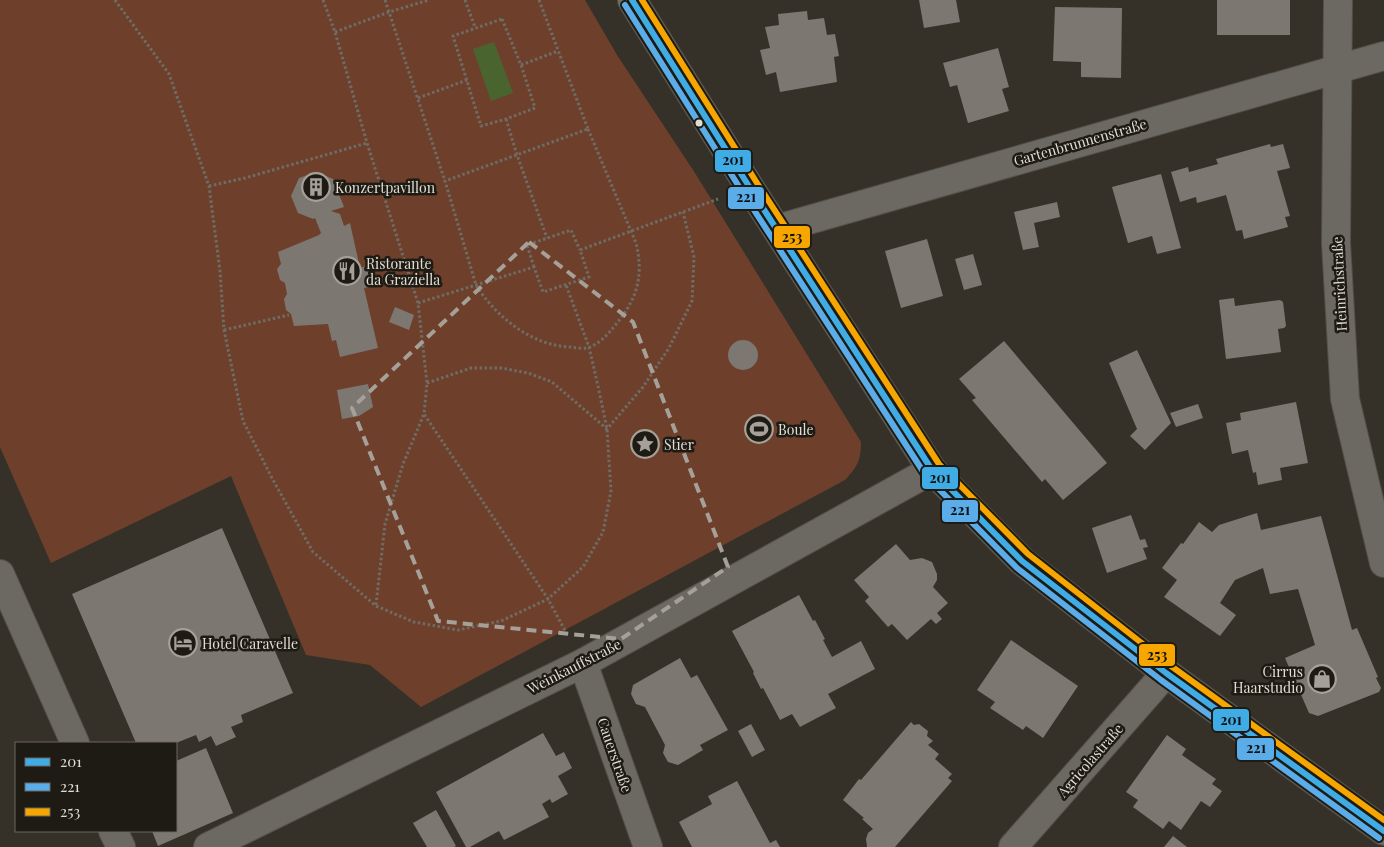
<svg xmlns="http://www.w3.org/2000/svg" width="1384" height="847" font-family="'Playfair Display',serif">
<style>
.green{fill:#6e402c}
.water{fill:#4a6430}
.building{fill:#7c7771}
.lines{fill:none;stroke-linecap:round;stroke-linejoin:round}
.minor-casing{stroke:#535049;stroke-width:30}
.primary-casing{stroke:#535049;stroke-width:30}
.path{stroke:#6f6c65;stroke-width:3;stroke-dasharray:2.5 2.5;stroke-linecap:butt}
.minor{stroke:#6c6862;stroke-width:28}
.primary{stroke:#706d61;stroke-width:28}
.bus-1-casing{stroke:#1e1b14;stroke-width:10}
.bus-2-casing{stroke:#1e1b14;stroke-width:10}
.bus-3-casing{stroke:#1e1b14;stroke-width:10}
.bus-1{stroke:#40ace6;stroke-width:6}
.bus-2{stroke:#5aade8;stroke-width:6}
.bus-3{stroke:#f7a600;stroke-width:6}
.marked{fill:none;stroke:#a5a198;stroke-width:4;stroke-dasharray:10 6;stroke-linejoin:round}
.bus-dot{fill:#e1ddd3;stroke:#1e1b14;stroke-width:2}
.labels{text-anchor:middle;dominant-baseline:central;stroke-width:5;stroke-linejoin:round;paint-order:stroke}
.street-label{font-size:14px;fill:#e1ddd3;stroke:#1e1b14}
.poi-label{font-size:14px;fill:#e1ddd3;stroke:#1e1b14;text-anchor:start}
.line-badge{stroke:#1e1b14;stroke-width:2}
.pale-badge-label{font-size:14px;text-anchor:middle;font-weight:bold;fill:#111}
</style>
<rect width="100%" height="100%" fill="#353129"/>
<path class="green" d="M 0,0 L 585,0 L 617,55 L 695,173 L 861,442 C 861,461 857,467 845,480 L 421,707 L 370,665 L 306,655 L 231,476 L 51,563 L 0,447 Z"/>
<path class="water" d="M 494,42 L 513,93 L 491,101 L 473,49 Z"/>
<g class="building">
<path d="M 919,0 L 956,0 L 960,22 L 924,28 Z"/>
<rect x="1217" y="0" width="73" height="35"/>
<path d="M 1055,7 L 1122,8 L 1121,78 L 1081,77 L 1081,62 L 1053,61 Z"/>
<path d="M 807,11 L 808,20 L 824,18 L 827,35 L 835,34 L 839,56 L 834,57 L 837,82 L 780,92 L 776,72 L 766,75 L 760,50 L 770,48 L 765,27 L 779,25 L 778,14 Z"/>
<path d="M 998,48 L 1009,87 L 1002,89 L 1009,111 L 968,123 L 957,85 L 950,87 L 943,63 Z"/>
<path d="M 1270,144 L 1271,147 L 1283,144 L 1290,168 L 1277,171 L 1290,216 L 1285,217 L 1288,227 L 1244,239 L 1242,230 L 1236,231 L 1226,195 L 1197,203 L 1196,197 L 1180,202 L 1171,172 L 1188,167 L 1189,172 L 1218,164 L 1216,159 Z"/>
<path d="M 316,172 L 333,179 L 344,207 L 331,211 L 340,214 L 344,226 L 350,223 L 360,268 L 370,265 L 375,286 L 364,288 L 378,348 L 340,357 L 336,340 L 332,341 L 328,324 L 294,326 L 291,314 L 286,310 L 284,299 L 287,294 L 285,283 L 280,280 L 277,269 L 281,264 L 278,252 L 319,235 L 321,233 L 315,218 L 313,219 L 298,213 L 291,196 L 299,178 Z"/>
<path d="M 1161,174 L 1181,248 L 1157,254 L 1152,236 L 1128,243 L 1112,187 Z"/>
<path d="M 1057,202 L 1060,217 L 1034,223 L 1039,247 L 1023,250 L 1014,212 Z"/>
<path d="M 927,239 L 943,296 L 901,308 L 885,251 Z"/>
<path d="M 973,254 L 982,285 L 964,290 L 955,259 Z"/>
<path d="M 1234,298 L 1235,306 L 1280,300 L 1283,302 L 1286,326 L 1284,328 L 1278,329 L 1281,352 L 1226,359 L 1219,300 Z"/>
<path d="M 395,307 L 414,315 L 409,330 L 389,322 Z"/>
<circle cx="743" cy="355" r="15"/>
<path d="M 1004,341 L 1107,463 L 1063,500 L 1045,479 L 1042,482 L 972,400 L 976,398 L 959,379 Z"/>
<path d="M 1137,350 L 1171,423 L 1145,450 L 1130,436 L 1137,429 L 1109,363 Z"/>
<path d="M 368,384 L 373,407 L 359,416 L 342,419 L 337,390 Z"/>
<path d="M 1296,402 L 1308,463 L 1280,468 L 1282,480 L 1258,485 L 1256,472 L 1253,473 L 1248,450 L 1232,454 L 1226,423 L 1241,420 L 1240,413 Z"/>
<path d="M 1198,404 L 1203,418 L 1176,427 L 1170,413 Z"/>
<path d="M 1257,513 L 1261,530 L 1321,516 L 1352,630 L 1357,628 L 1378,677 L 1376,678 L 1381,688 L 1379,692 L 1318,716 L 1309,713 L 1285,658 L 1315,645 L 1298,589 L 1270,594 L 1263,568 L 1235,580 L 1220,603 L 1236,615 L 1220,636 L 1164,597 L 1177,580 L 1162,568 L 1181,543 L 1183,544 L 1199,522 L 1212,532 L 1219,525 Z"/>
<path d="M 1131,515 L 1140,540 L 1145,539 L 1148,547 L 1143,548 L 1147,559 L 1107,573 L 1092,528 Z"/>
<path d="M 222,528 L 293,693 L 241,715 L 243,722 L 231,727 L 236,737 L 216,746 L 211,736 L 199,742 L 196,735 L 176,743 L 136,743 L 72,594 Z"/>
<path d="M 896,544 L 910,560 L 922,558 L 932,562 L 937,574 L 937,580 L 933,587 L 948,603 L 937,613 L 942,619 L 936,624 L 931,619 L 907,640 L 892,624 L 888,627 L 865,601 L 869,597 L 854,580 Z"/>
<path d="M 799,595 L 813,621 L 815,620 L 825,639 L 823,640 L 832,657 L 861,641 L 875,669 L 828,694 L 836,708 L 800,727 L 792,714 L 780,720 L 763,688 L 761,689 L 753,673 L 754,672 L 732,631 Z"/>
<path d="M 1011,640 L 1078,686 L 1043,738 L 1026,726 L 1023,730 L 990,708 L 995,702 L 977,690 Z"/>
<path d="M 680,658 L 691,678 L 697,675 L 728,730 L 700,745 L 703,750 L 678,765 L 668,762 L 663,753 L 665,745 L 645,707 L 636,704 L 631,694 L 633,685 Z"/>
<path d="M 911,722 L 914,725 L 919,724 L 928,731 L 927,736 L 933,741 L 928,745 L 939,754 L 935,759 L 952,774 L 948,778 L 952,781 L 895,847 L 867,847 L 866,839 L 868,833 L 873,829 L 862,819 L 864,818 L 843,800 L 859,779 L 861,780 Z"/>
<path d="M 751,724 L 765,750 L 752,757 L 738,731 Z"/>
<path d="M 543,733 L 556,756 L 564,752 L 572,768 L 558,776 L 568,794 L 552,803 L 550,799 L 542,804 L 549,817 L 504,840 L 499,831 L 470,847 L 466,847 L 436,792 Z"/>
<path d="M 1167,735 L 1186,749 L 1182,755 L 1216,779 L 1212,784 L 1222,791 L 1210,807 L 1201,801 L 1181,830 L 1169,821 L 1163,829 L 1133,807 L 1138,800 L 1126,792 Z"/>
<path d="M 206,748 L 233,813 L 158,846 L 152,831 L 176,831 L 176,761 Z"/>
<path d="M 737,781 L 770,843 L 776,840 L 780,847 L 692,847 L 679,822 L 712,804 L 708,796 Z"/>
<path d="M 436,810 L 456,846 L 454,847 L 427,847 L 413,823 Z"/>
<path d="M 1173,836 L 1187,847 L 1164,847 Z"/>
</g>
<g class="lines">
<defs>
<g id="minor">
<path d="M 1338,0 L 1336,243 L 1345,399 L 1384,563"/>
<path d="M 777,229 L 1384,56"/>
<path d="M 0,574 L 75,743"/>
<path d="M 583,663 L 648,847"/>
<path d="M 113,831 L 121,847"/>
<path d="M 208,847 L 583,663 L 932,470"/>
<path d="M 1013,847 L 1166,673"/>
</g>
<path id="primary" d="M 632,0 L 750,188 L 932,470 L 1022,561 L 1166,673 L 1384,831"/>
</defs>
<use href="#minor" class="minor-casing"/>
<use href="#primary" class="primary-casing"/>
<g class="path">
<path d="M 115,0 L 169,74 L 209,186 L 220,271 L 224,330 L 243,421 L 272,478 L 313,552 L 376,606 L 414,622 L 458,630 L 501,621 L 548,599 L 583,567 L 603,532 L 611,491 L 607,429 L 598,386 L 589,347 L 566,285"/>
<path d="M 323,0 L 335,32 L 367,143 L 418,303 L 427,383 L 424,414 L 548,599 L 567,634"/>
<path d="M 385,0 L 445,181"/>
<path d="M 465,0 L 475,27"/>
<path d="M 539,0 L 588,129"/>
<path d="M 502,19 L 521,65 L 535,108 L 506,119 L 481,126 L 453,36 Z"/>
<path d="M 335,32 L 389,12 L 429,0"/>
<path d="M 521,65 L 558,51"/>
<path d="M 418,98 L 467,80"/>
<path d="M 506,119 L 517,155 L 547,238"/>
<path d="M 588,129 L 636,243 C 643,272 639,294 621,318 C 613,328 603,342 590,347 C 585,349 577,348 571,347 C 532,346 496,317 476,285 L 445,181 Z"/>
<path d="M 209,186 L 245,178 L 367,143"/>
<path d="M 534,267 L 527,245 L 571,230 L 580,250"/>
<path d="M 418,303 L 534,267 L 543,292 L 589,277 L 580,250 L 718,199"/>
<path d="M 224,330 L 289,315"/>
<path d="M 427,383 L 471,368 L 501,368 L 528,373 L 552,382 L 607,429 L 643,387 L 669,348 L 692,301 L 694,257 L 683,212"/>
<path d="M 376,605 L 385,524 L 403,464 L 424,414"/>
</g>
<use href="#minor" class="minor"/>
<use href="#primary" class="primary"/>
<defs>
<path id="bus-1" d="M 632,0 L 750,188 L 932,470 L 1022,561 L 1166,673 L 1384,831"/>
<path id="bus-2" d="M 625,5 L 743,193 L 926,476 L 1017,568 L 1161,680 L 1379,838"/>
<path id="bus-3" d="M 642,0 L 757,183 L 939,464 L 1028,554 L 1171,666 L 1384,820"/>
</defs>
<use href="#bus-1" class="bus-1-casing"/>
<use href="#bus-2" class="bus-2-casing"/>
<use href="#bus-3" class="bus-3-casing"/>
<use href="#bus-1" class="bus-1"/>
<use href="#bus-2" class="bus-2"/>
<use href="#bus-3" class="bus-3"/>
</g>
<path class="marked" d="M 529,242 L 633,322 L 728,567 L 621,639 L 438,621 L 352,408 Z"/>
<defs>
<symbol id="building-ring" viewBox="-11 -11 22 22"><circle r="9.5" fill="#1e1b14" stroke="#a5a198" stroke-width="1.5"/><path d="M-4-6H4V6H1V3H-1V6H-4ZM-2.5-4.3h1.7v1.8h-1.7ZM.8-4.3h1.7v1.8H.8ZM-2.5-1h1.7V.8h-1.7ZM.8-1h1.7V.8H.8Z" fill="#a5a198"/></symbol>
<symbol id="restaurant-ring" viewBox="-11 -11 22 22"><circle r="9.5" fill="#1e1b14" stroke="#a5a198" stroke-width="1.5"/><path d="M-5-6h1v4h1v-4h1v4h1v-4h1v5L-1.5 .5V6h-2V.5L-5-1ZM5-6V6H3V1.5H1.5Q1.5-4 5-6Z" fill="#a5a198"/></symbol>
<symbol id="stadium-ring" viewBox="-11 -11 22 22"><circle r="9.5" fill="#1e1b14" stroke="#a5a198" stroke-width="1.5"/><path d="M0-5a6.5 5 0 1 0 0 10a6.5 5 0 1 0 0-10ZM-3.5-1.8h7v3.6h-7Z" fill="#a5a198"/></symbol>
<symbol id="sight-ring" viewBox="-11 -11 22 22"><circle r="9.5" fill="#1e1b14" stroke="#a5a198" stroke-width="1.5"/><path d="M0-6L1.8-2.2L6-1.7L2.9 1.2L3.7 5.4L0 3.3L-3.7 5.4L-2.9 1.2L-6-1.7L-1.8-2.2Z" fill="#a5a198"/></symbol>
<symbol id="hotel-ring" viewBox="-11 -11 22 22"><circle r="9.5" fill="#1e1b14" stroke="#a5a198" stroke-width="1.5"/><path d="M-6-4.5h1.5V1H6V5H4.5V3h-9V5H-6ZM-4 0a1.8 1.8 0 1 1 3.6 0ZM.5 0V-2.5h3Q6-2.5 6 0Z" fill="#a5a198"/></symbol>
<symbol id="shop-ring" viewBox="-11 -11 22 22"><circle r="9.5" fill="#1e1b14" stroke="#a5a198" stroke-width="1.5"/><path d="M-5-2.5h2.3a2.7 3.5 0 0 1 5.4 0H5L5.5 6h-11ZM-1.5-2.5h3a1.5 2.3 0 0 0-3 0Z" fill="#a5a198"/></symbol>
</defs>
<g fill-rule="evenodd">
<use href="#building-ring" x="300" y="171" width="32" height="32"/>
<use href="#restaurant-ring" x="331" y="255" width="32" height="32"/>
<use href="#stadium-ring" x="743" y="413" width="32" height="32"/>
<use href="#sight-ring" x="629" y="428" width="32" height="32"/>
<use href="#hotel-ring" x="167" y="627" width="32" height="32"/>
<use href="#shop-ring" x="1306" y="663" width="32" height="32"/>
</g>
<circle class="bus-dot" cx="699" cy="123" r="4.5"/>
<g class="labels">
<g class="street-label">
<text transform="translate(1080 142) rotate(-16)">Gartenbrunnenstraße</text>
<text transform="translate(1339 284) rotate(-93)">Heinrichstraße</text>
<text transform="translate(574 666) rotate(-27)">Weinkauffstraße</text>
<text transform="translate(615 755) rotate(71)">Cauerstraße</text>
<text transform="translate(1090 760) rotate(-49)">Agricolastraße</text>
</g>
<g class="poi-label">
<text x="335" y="187">Konzertpavillon</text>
<text x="366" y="263">Ristorante<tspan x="366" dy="16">da Graziella</tspan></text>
<text x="778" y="429">Boule</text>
<text x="664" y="444">Stier</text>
<text x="202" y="643">Hotel Caravelle</text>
<text x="1303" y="671" text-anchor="end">Cirrus<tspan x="1303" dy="16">Haarstudio</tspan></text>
</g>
</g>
<g class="line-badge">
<rect x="714" y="149" width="38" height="24" rx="5" fill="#40ace6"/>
<rect x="727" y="186" width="38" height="24" rx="5" fill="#5aade8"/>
<rect x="773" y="225" width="38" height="24" rx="5" fill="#f7a600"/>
<rect x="921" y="466" width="38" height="24" rx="5" fill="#40ace6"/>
<rect x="941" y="499" width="38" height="24" rx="5" fill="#5aade8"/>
<rect x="1138" y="643" width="38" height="24" rx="5" fill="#f7a600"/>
<rect x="1212" y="708" width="38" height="24" rx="5" fill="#40ace6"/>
<rect x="1236" y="737" width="39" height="24" rx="5" fill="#5aade8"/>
</g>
<g class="pale-badge-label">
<text x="733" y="165">201</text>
<text x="746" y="202">221</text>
<text x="792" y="242">253</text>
<text x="940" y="483">201</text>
<text x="960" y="515">221</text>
<text x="1157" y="660">253</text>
<text x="1231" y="725">201</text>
<text x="1256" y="753">221</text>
</g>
<rect x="15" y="742" width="162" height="90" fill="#1e1b14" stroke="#6c6960"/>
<rect x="25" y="758" width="25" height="8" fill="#40ace6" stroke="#6c6960"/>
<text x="60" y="767" font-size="15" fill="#e1ddd3">201</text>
<rect x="25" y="783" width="25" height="8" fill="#5aade8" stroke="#6c6960"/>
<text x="60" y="792" font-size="15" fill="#e1ddd3">221</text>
<rect x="25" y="808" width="25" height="8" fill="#f7a600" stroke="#6c6960"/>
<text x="60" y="817" font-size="15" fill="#e1ddd3">253</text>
</svg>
